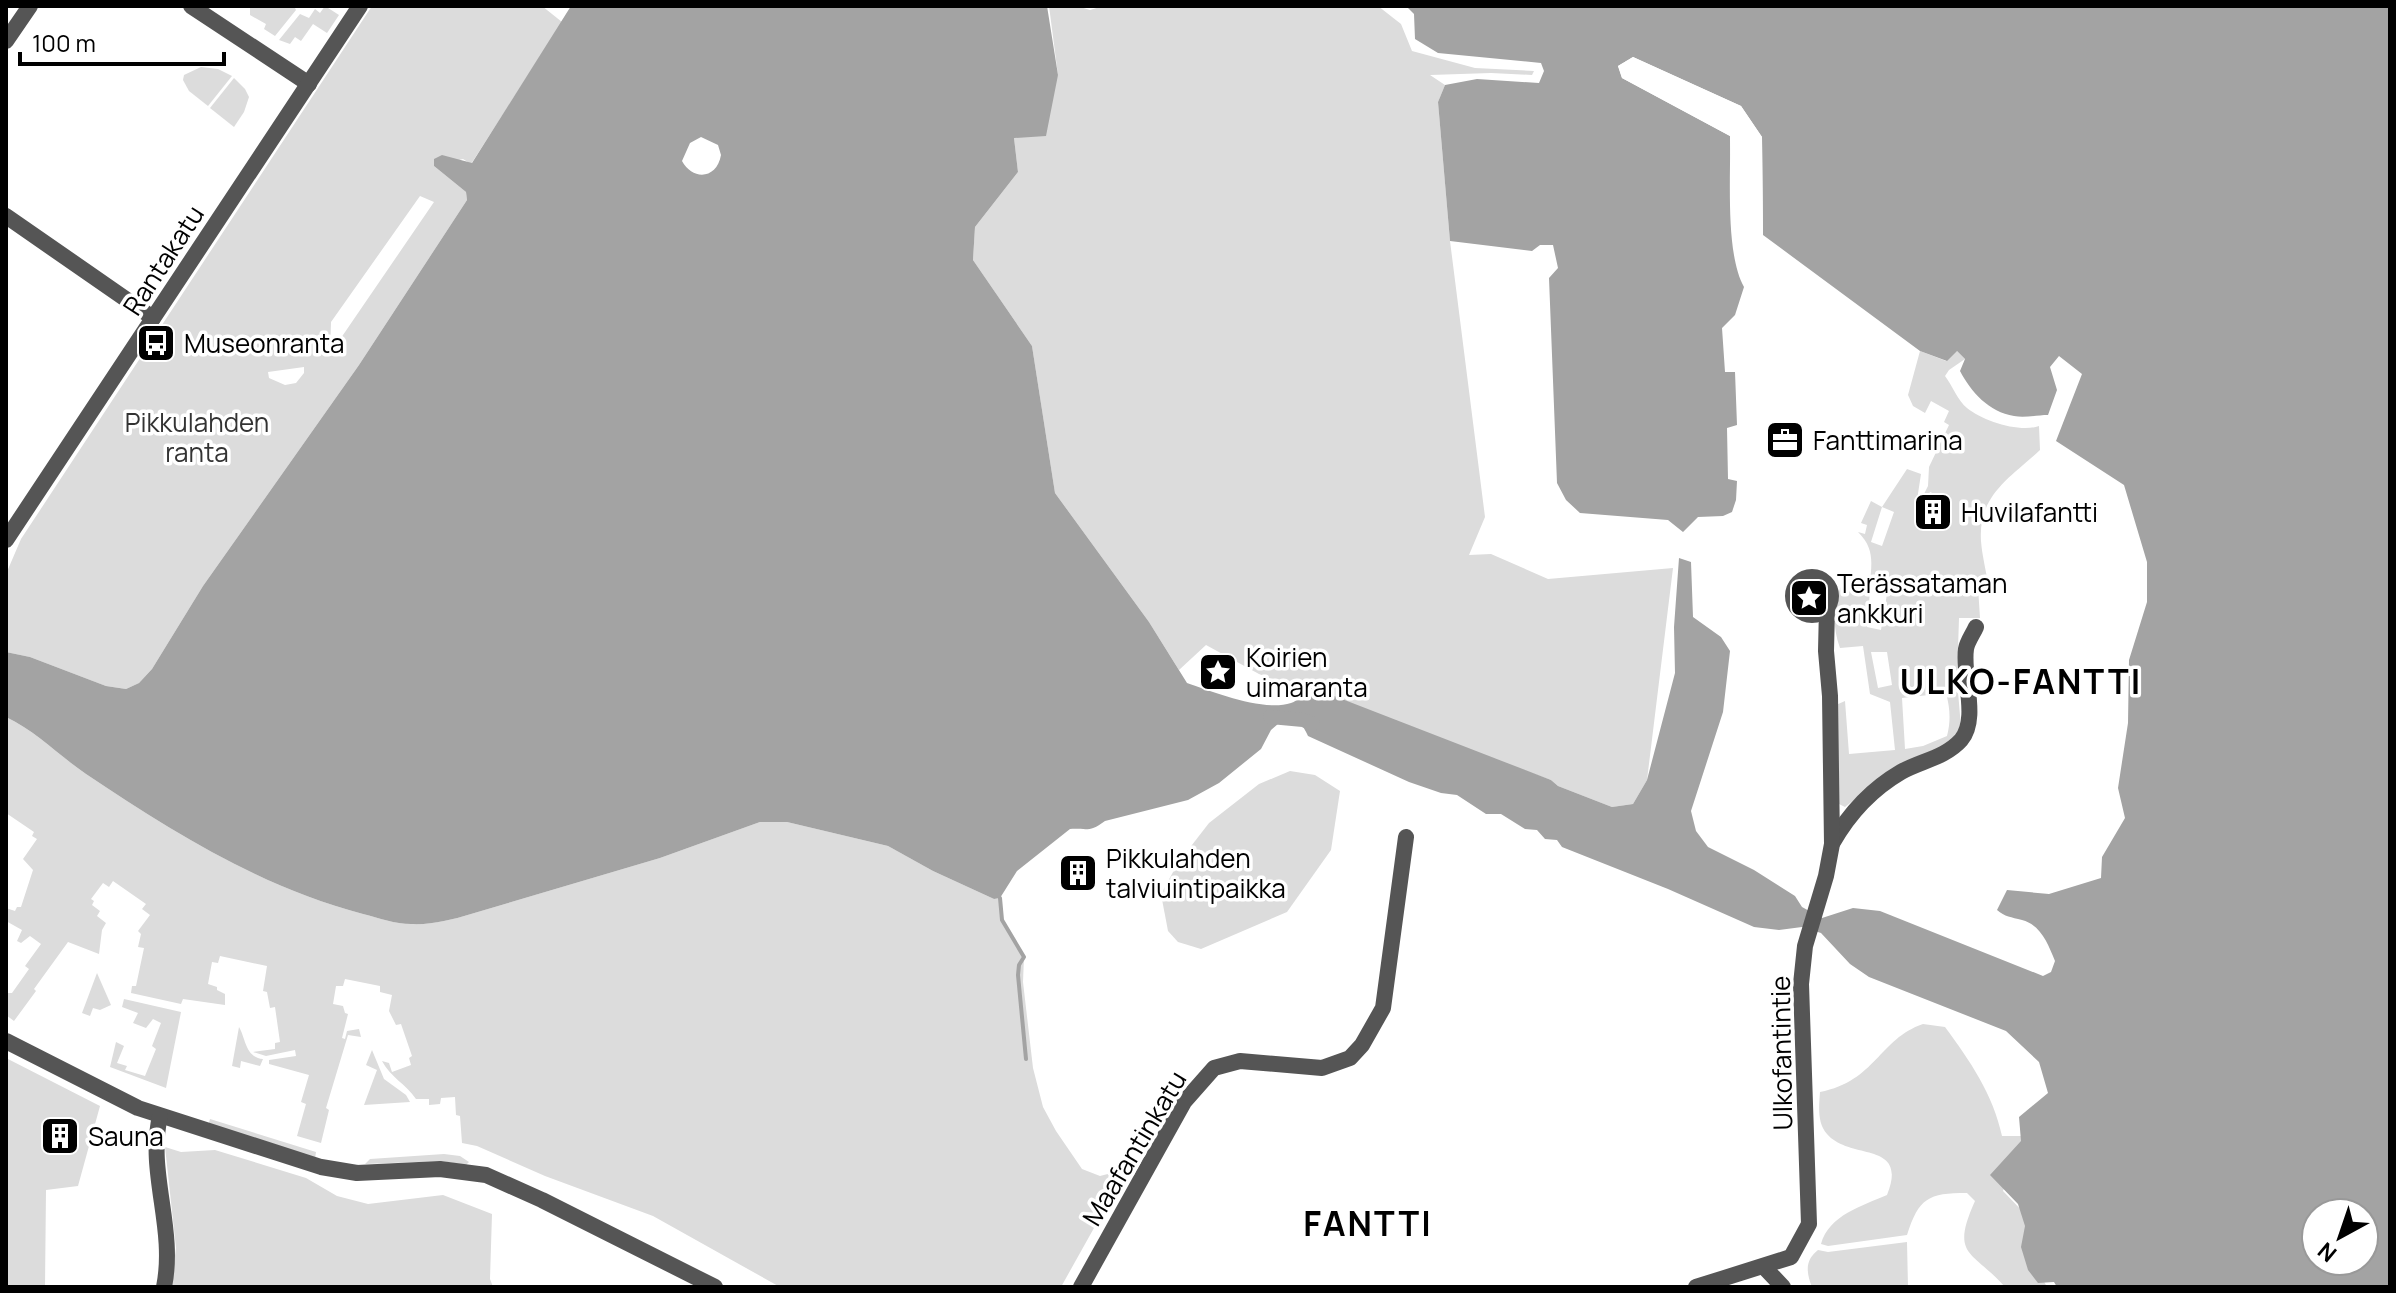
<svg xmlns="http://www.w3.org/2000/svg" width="2396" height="1293" font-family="Manrope,sans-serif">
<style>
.green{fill:#dcdcdc;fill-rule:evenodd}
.water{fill:#a3a3a3;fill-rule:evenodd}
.pier{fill:#fff}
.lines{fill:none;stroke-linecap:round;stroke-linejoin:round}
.stream{stroke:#a3a3a3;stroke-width:4}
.canal{stroke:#a3a3a3;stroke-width:14}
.minor{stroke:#555;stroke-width:16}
.labels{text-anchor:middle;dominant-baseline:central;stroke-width:7;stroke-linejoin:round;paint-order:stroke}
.street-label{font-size:26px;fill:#000;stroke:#fff}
.poi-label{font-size:26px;fill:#000;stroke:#fff;text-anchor:start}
.park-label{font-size:26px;fill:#333;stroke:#fff}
.district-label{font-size:34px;font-weight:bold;letter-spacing:2px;fill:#000;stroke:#fff}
</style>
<rect width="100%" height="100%" fill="#fff"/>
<g class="green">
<path d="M 250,6 L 294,6 L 296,10 L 275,36 L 264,29 L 266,24 L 250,15 Z"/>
<path d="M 325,6 L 339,15 L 327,33 L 313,24 L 301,41 L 295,37 L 290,44 L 279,40 L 300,14 L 309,18 L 315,9 L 320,13 Z"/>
<path d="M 372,6 L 542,6 L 562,22 L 471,164 L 463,159 L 434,166 L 466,192 L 467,200 L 359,365 L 203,586 L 152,669 L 139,683 L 126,689 L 106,686 L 30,657 L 6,652 L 6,574 L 21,539 ZM 420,196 L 434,202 L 330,354 L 331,322 ZM 304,367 L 304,373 L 296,383 L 285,385 L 269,378 L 268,372 Z"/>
<path d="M 1049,6 L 1077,6 L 1090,10 L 1103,6 L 1378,6 L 1401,24 L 1412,51 L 1475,68 L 1534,71 L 1532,75 L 1491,73 L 1430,75 L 1445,85 L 1438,102 L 1450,241 L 1485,517 L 1469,555 L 1491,554 L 1548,579 L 1673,568 L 1647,780 L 1633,804 L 1612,807 L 1558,786 L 1551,780 L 1302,691 L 1259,674 L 1206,645 L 1179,670 L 1149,622 L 1055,493 L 1032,346 L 973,260 L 975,227 L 1018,172 L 1014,138 L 1058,75 Z"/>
<path d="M 201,67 L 218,69 L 232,76 L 208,106 L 189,91 L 183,80 L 184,75 Z"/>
<path d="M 234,78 L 245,89 L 249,97 L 244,112 L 234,127 L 210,108 Z"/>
<path d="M 1956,350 L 1965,359 L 1949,370 L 1945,376 C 1952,385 1958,401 1967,408 C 1983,421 2020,433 2039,426 L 2040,450 C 2010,478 1978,495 1981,541 C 1982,555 1986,570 1988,584 L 1978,587 L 1980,618 L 1959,618 L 1957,680 L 1961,727 L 1945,747 L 1900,764 L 1845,807 L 1839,804 L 1836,705 L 1845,701 L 1849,754 L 1895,750 L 1890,702 L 1870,694 L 1863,646 L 1840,648 C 1831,623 1834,603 1844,578 L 1870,583 C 1872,561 1874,548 1858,532 L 1865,534 L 1867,525 L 1861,523 L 1871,501 L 1882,507 L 1907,469 L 1921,474 L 1917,500 L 1925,504 L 1919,519 L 1938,527 L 1949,500 L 1930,492 L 1928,496 L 1924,494 L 1928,486 L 1929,467 L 1949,425 L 1944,422 L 1949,411 L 1931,401 L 1925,413 L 1913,406 L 1908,395 L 1920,351 L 1946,361 ZM 1882,507 L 1894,512 L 1882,546 L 1871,542 ZM 1870,591 L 1887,594 L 1881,630 L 1867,627 ZM 1871,652 L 1887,652 L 1892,685 L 1878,688 ZM 1946,693 C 1950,708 1951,721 1947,736 L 1923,746 L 1905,749 L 1902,698 Z"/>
<path d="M 6,717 C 36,731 58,755 86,774 C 171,831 262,888 363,914 C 379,918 395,924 411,924 C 432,925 451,920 471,914 L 660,858 L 760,822 L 787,822 L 888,846 L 933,871 L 994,899 L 1000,898 L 1002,920 L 1024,957 L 1023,982 L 1033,1068 L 1043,1107 L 1056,1131 L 1082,1169 L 1100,1176 L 1127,1169 L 1061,1287 L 780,1287 L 653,1216 L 545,1176 L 477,1146 L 462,1143 L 460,1116 L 456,1115 L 455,1097 L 441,1098 L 440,1104 L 429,1105 L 429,1099 L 416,1099 C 406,1084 390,1077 382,1061 L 389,1063 L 392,1072 L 411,1065 L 409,1058 L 412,1056 L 401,1024 L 396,1025 L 389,1011 L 392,995 L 380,992 L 380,986 L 345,979 L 343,986 L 336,986 L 333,1004 L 343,1006 L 345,1013 L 348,1014 L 342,1038 L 345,1039 L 347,1031 L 359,1029 L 361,1037 L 348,1035 L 326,1108 L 329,1110 L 321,1143 L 297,1136 L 306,1104 L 301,1102 L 309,1075 L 269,1064 L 269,1060 L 296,1056 L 295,1050 L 266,1056 L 253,1052 L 275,1049 L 275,1043 L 280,1042 L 275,1007 L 270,1008 L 267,992 L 263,991 L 267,966 L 220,956 L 218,963 L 212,962 L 208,984 L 217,987 L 217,990 L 225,994 L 225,1005 L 183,999 L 181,1004 L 131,993 L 132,986 L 136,986 L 144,948 L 138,947 L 141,934 L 138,931 L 150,915 L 142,909 L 146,904 L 113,881 L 109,887 L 103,883 L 91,899 L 94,901 L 92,905 L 100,911 L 97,916 L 106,923 L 102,930 L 99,954 L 68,942 L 34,989 L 36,991 L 14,1021 L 6,1015 L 6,993 L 12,993 L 29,969 L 25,966 L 41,944 L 30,936 L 21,943 L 17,941 L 22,930 L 6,921 L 6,908 L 15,911 L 17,907 L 21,907 L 33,870 L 23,859 L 37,839 L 32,836 L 34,832 L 6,813 Z"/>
<path d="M 1290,771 L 1315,775 L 1340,791 L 1331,850 L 1287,912 L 1201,949 L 1178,942 L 1168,931 L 1161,894 L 1178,863 L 1209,823 L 1259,784 Z"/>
<path d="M 97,973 L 111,1005 L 100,1010 L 93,1008 L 90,1016 L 82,1013 Z"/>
<path d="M 124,999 L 181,1012 L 166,1088 L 110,1067 L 116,1042 L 124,1046 L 117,1063 L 127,1066 L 125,1070 L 145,1076 L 156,1049 L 152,1046 L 161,1023 L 153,1019 L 146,1028 L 133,1023 L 138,1013 L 122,1007 Z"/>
<path d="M 1923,1024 L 1945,1027 C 1970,1061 1993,1094 2002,1136 L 2030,1136 L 2024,1126 L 2028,1117 C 2037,1134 2044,1156 2026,1170 C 2015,1178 2008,1178 2003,1191 L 2028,1217 L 2031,1227 L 2028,1243 L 2035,1265 L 2047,1287 L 2005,1287 C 1972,1250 1950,1257 1975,1201 L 1967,1193 C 1928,1193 1919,1198 1907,1235 L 1828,1246 L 1821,1244 C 1829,1215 1862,1206 1887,1195 C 1909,1140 1850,1161 1827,1134 C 1817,1123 1819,1106 1820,1092 C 1876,1081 1879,1039 1923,1024 Z"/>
<path d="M 239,1027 C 246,1039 245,1057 263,1059 L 260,1066 L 241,1061 L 240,1068 L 232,1066 Z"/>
<path d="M 372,1050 L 384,1079 L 406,1095 L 410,1102 L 364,1105 L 377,1070 L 366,1065 Z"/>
<path d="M 6,1058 L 100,1106 L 78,1186 L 46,1190 L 45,1287 L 6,1287 Z"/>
<path d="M 210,1119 L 316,1152 L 315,1159 L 208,1126 Z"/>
<path d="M 165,1147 L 181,1152 L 215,1150 L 306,1178 L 337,1196 L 368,1204 L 443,1195 L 492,1214 L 490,1279 L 493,1287 L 171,1287 L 176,1248 Z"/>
<path d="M 444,1154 L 460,1156 L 469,1162 L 466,1165 L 441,1161 L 365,1164 L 370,1159 Z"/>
<path d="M 1907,1242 L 1908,1287 L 1812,1287 C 1806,1272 1805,1260 1818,1250 L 1828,1252 Z"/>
</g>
<path class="water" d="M 571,6 L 1047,6 L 1058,75 L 1046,136 L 1014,138 L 1018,172 L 975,227 L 973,260 L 1032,346 L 1055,493 L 1149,622 L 1187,683 C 1214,692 1263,712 1291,703 C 1298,701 1306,692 1311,687 L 1551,780 L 1558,786 L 1612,807 L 1633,804 L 1647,780 L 1675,673 L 1674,627 L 1679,558 L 1691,562 L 1693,617 L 1721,637 L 1730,651 L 1723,712 L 1691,811 L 1696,831 L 1708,847 L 1754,870 L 1795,896 L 1802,907 L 1822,918 L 1853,908 L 1880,911 L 2043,976 L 2051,972 L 2055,961 C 2048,944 2041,925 2022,920 C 2011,917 2005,917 1997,910 L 2007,890 L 2049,894 L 2101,878 L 2102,857 L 2125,818 L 2118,788 L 2128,723 L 2129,660 L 2147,602 L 2147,562 L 2124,485 L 2056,441 L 2082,374 L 2059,356 L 2050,367 L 2057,390 L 2048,415 C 2037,415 2025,418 2014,416 C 1989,412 1971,392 1960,371 L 1965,359 L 1957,351 L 1947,361 L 1920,351 L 1763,235 L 1762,137 L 1741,106 L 1633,57 L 1618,66 L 1622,78 L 1730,136 C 1731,177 1725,253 1744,287 L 1735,315 L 1722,328 L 1725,372 L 1735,372 L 1737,425 L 1727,428 L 1728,479 L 1737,481 L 1736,500 L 1732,512 L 1723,516 L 1698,517 L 1683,532 L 1668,520 L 1580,513 L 1566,500 L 1557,483 L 1549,278 L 1558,268 L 1553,245 L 1540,245 L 1532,251 L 1450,241 L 1438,102 L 1445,85 L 1477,79 L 1539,83 L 1544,71 L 1541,63 L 1438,53 L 1415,39 L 1414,14 L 1406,6 L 2390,6 L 2390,1287 L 2057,1287 L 2054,1282 L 2038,1283 L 2028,1270 L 2021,1247 L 2025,1226 L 2018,1204 L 1990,1175 L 2021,1141 L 2019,1117 L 2048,1093 L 2039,1062 L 2006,1031 L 1869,977 L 1850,964 L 1821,933 L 1802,927 L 1779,930 L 1754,927 L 1668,889 L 1562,847 L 1557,840 L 1545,839 L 1537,830 L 1525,829 L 1501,814 L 1486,814 L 1457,795 L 1441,793 L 1409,782 L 1308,736 C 1303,725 1298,718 1286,717 L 1271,730 L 1261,749 L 1219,783 L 1188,800 L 1105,821 C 1089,833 1087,828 1070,829 L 1017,871 L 1000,898 L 994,899 L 933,871 L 888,846 L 787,822 L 760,822 L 660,858 L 471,914 C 451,920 432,925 411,924 C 395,924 379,918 363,914 C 262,888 171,831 86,774 C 58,755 36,731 6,717 L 6,652 L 30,657 L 106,686 L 126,689 L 139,683 L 152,669 L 203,586 L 359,365 L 467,200 L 466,192 L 434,166 L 434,159 L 442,155 L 472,163 ZM 701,137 L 718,145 L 721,155 C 717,179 693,181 682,161 L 690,143 ZM 2316,1213 L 2364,1213 L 2364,1261 L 2316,1261 Z"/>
<path class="pier" d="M 1633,57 L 1741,106 L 1762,137 L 1763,235 L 1759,235 L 1758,138 L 1738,109 L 1634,61 L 1623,68 L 1625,75 L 1733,134 L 1737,236 L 1733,236 L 1730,136 L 1622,78 L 1618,66 Z"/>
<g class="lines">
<path class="stream" d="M 1000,898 L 1002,920 L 1024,957 L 1019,965 L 1018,975 L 1026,1059"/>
<path class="canal" d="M 1270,717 L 1303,720 L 1313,724"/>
<g class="minor">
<path d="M 191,6 L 309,84"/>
<path d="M 6,41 L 30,6"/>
<path d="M 6,216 L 153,318"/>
<path d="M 6,540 L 360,6"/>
<circle cx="1812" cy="596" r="19"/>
<path d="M 1833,842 C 1849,814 1872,789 1901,772 C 1920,761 1945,758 1961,740 C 1979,719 1962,676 1966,649 C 1967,642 1973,634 1976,627"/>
<path d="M 6,1041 L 138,1108 L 321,1167 L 357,1173 L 440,1169 L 486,1175 L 542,1200 L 715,1287"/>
<path d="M 160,1116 C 147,1173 176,1228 164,1287"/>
<path d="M 1764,1267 L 1783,1287"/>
<path d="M 1081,1287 L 1184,1102 L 1214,1068 L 1240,1061 L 1322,1068 L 1350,1058 L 1362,1045 L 1383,1008 L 1406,837"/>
<path d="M 1696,1287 L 1791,1257 L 1809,1224 L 1801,984 L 1805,946 L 1826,876 L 1832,844 L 1830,696 L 1826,651 L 1827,608"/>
</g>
</g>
<defs>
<symbol id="bus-square" viewBox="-11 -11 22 22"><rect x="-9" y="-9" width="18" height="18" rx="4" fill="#000" stroke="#fff"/><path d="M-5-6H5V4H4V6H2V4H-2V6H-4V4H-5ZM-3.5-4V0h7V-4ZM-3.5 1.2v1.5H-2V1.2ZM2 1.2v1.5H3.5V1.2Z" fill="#fff"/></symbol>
<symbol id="office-square" viewBox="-11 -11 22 22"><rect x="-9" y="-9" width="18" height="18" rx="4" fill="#000" stroke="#fff"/><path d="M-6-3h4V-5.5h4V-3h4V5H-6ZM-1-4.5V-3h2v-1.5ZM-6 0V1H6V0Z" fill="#fff"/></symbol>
<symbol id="building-square" viewBox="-11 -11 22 22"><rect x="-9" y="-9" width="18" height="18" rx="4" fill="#000" stroke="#fff"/><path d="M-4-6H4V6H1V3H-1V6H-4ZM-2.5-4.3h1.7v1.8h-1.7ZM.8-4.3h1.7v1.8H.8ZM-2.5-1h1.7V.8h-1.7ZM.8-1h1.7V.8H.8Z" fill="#fff"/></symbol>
<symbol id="sight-square" viewBox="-11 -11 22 22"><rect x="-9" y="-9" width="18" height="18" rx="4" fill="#000" stroke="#fff"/><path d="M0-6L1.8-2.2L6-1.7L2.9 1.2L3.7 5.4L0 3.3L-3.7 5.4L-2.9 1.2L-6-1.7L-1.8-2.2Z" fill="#fff"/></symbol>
</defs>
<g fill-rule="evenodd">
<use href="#bus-square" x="134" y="321" width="44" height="44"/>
<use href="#office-square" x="1763" y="418" width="44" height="44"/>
<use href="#building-square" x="1911" y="490" width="44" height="44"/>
<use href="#sight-square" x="1787" y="576" width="44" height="44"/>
<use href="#sight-square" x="1196" y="650" width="44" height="44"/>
<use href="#building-square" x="1056" y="851" width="44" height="44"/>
<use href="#building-square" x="38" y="1114" width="44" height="44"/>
</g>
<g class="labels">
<g class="street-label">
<text transform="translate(163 260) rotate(-57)">Rantakatu</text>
<text transform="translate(1781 1053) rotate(-91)">Ulkofantintie</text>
<text transform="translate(1134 1148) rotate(-59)">Maafantinkatu</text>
</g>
<g class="poi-label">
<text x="184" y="343">Museonranta</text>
<text x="1813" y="440">Fanttimarina</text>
<text x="1961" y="512">Huvilafantti</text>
<text x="1837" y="583">Terässataman<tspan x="1837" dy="30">ankkuri</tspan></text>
<text x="1246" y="657">Koirien<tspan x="1246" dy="30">uimaranta</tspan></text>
<text x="1106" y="858">Pikkulahden<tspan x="1106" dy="30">talviuintipaikka</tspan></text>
<text x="88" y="1136">Sauna</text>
</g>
<g class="park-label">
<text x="197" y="422">Pikkulahden<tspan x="197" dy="30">ranta</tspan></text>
</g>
<g class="district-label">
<text x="2021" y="681">ULKO-FANTTI</text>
<text x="1368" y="1223">FANTTI</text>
</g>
</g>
<rect width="2396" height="1293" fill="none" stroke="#000000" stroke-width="16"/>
<g transform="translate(2340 1237) rotate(220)"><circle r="38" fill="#ffffff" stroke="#999999" stroke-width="2"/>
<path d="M0-6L14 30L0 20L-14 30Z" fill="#000000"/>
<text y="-12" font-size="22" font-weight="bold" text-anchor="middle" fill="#000000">N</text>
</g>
<path d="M20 52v12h204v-12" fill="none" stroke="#000000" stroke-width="4"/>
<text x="32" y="52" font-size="24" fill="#000000" stroke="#ffffff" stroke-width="6" paint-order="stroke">100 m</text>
</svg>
